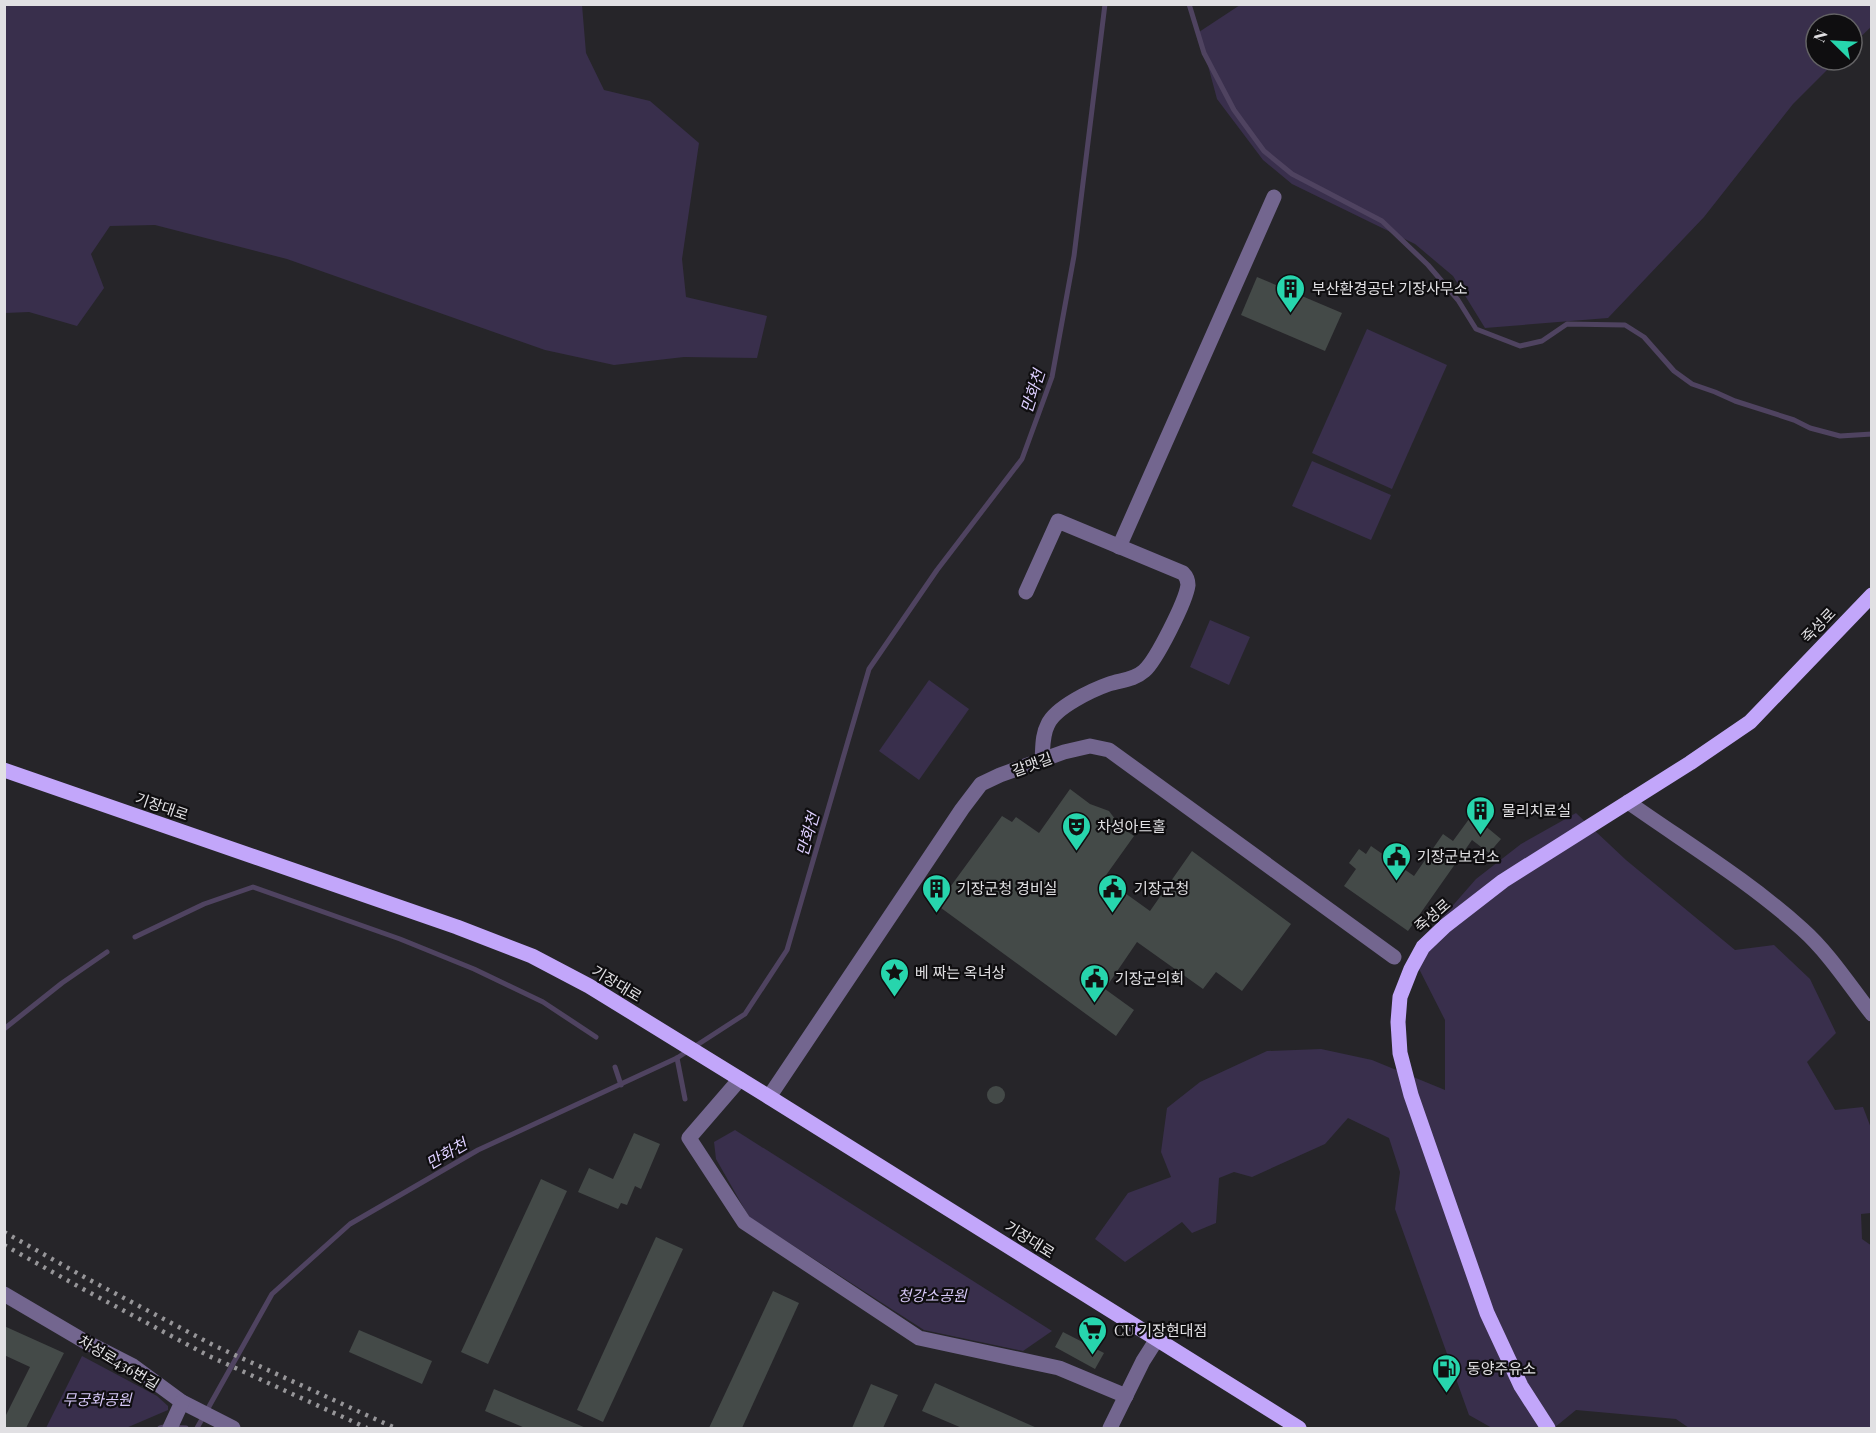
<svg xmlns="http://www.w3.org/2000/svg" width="1876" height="1433" font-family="'Playfair Display','Noto Sans KR',serif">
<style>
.green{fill:#392f4c}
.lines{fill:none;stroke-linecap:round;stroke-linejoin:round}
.stream{stroke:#4f4360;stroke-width:5}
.building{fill:#444a48}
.minor{stroke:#73668f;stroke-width:15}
.major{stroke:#c2a6fa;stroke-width:15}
.rail{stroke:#979699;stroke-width:4.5;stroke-dasharray:3 6;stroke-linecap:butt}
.labels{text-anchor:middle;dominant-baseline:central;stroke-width:4.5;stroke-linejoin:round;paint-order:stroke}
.poi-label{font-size:15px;fill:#e1e0e3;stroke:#0f0e10;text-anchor:start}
.street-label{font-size:15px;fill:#e1e0e3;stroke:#0f0e10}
.park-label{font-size:15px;font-style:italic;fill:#d6c7f7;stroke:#0f0e10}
.water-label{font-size:16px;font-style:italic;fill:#ddcfff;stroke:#0f0e10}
</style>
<rect width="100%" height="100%" fill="#262529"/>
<g class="green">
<path d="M 4,5 L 582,5 L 586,53 L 604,90 L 650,101 L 699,143 L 682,259 L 686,297 L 767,316 L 757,358 L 684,357 L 614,365 L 545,350 L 287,259 L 155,225 L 110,226 L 91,254 L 104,288 L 77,326 L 29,312 L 5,313 Z"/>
<path d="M 1240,5 L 1871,4 L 1872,26 L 1852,45 L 1852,24 L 1816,24 L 1816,60 L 1837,60 L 1793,104 L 1704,217 L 1608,318 L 1485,328 L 1453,276 L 1415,244 L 1292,184 L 1263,160 L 1217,99 L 1199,32 Z"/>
<path d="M 1367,329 L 1447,365 L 1392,489 L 1312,453 Z"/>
<path d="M 1312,461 L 1391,495 L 1371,540 L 1292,506 Z"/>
<path d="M 1210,620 L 1250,637 L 1229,685 L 1190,667 Z"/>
<path d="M 929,680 L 969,709 L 919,780 L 879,751 Z"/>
<path d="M 1576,813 L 1626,860 L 1735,950 L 1774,945 L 1810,979 L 1836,1033 L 1807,1062 L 1835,1110 L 1863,1107 L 1871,1128 L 1871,1213 L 1861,1214 L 1862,1239 L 1872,1246 L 1871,1428 L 1689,1428 L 1676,1419 L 1576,1410 L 1554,1428 L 1492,1428 L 1469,1415 L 1395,1209 L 1400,1172 L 1389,1138 L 1348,1118 L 1325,1144 L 1252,1177 L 1234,1172 L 1219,1178 L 1216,1223 L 1192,1233 L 1182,1222 L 1125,1262 L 1095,1239 L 1128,1193 L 1171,1177 L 1161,1152 L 1167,1108 L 1200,1082 L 1267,1051 L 1321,1049 L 1372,1060 L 1445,1090 L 1445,1020 L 1413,957 L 1420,943 L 1476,879 L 1521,844 Z"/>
<path d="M 735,1130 L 1052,1331 L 1023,1351 L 924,1330 L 749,1217 L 716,1159 L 714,1142 Z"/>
<path d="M 82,1356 L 157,1396 L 168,1406 L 168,1410 L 126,1428 L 46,1428 Z"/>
</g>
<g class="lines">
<g class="stream">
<path d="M 1189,4 L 1204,53 L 1234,110 L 1264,151 L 1292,174 L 1382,221 L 1428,265 L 1458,300 L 1476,329 L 1520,346 L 1542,341 L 1567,324 L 1625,325 L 1644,337 L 1674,371 L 1692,384 L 1715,392 L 1735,401 L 1794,420 L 1810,428 L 1840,436 L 1872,434"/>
<path d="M 135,937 L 204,904 L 253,887 L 400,939 L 474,969 L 543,1002 L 596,1037"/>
<path d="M 4,1029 L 62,983 L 107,952"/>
<path d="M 677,1058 L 685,1099"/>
<path d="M 615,1067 L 621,1085"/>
<path d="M 160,1428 L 164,1427 L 186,1428"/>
<path d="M 197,1428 L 272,1294 L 350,1224 L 478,1150 L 677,1058 L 745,1014 L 787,950 L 869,669 L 937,570 L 1022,459 L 1052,377 L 1074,256 L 1105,4"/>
</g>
</g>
<g class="building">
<path d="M 1257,277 L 1342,313 L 1325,351 L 1241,315 Z"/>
<path d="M 1070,789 L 1090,804 L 1109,811 L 1121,827 L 1134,836 L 1104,878 L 1150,911 L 1192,851 L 1291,924 L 1242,991 L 1216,972 L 1203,989 L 1137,942 L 1105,989 L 1134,1010 L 1116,1036 L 937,905 L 1002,816 L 1012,822 L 1016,817 L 1039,833 Z"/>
<path d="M 1472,815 L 1501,839 L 1489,853 L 1472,840 L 1408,931 L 1344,886 L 1356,869 L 1349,863 L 1359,849 L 1366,854 L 1371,846 L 1414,876 L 1443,834 L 1453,841 Z"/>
<circle cx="996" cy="1095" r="9"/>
<path d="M 634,1133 L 660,1144 L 641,1189 L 635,1186 L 627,1205 L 621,1203 L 618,1209 L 578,1192 L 589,1168 L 613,1179 Z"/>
<path d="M 541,1179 L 567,1191 L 488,1364 L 461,1352 Z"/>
<path d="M 656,1237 L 683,1249 L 603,1422 L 577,1410 Z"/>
<path d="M 773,1291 L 799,1303 L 742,1428 L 709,1428 Z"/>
<path d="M 4,1326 L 64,1353 L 26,1428 L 4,1428 L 4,1419 L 30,1367 L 4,1355 Z"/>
<path d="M 359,1330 L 432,1361 L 422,1384 L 349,1352 Z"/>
<path d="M 1063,1332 L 1104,1353 L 1095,1369 L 1055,1347 Z"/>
<path d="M 935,1383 L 1037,1428 L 962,1428 L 922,1411 Z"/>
<path d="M 871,1384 L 898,1395 L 883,1428 L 852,1428 Z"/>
<path d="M 494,1389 L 586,1428 L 525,1428 L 485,1411 Z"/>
</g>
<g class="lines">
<g class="minor">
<path d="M 1119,547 L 1274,197"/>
<path d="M 1026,592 L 1058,521 L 1183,573 C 1187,577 1188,580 1188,585 C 1186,601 1156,661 1144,671 C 1134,680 1121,680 1109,684 C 1092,690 1056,707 1048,724 C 1042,735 1043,748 1042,760"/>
<path d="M 1628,802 C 1686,843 1749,881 1802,929 C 1829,953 1850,986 1872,1014"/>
<path d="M 740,1079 L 689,1138 L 744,1222 L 919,1338 L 1059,1368 L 1126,1396"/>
<path d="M 769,1097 L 962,809 L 981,784 L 1000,775 L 1064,752 L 1090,746 L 1109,750 L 1394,957"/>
<path d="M 4,1294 L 84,1341 L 133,1366 L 182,1402 L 233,1428"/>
<path d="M 170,1428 L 182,1402"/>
<path d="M 1110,1428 L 1143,1361 L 1157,1339"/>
</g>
<g class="major">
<path d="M 4,770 L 457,927 L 532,956 L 589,986 L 769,1097 L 1299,1428"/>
<path d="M 1548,1428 L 1521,1386 L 1487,1313 L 1411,1095 L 1400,1053 L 1398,1022 L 1400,997 L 1411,969 L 1423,947 L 1445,926 L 1503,881 L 1690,763 L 1750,722 L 1872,595"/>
</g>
<g class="rail">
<path d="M 4,1232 L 86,1278 L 213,1345 L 395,1428"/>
<path d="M 4,1245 L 83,1289 L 209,1356 L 367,1428"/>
</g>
</g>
<defs>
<symbol id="building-pin" viewBox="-11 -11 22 30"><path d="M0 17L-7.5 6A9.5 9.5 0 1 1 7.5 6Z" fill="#27d5ad" stroke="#0f0e10"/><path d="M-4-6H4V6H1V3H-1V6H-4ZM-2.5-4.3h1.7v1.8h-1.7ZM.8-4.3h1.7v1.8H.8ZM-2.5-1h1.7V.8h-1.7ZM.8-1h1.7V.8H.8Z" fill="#111"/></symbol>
<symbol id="theatre-pin" viewBox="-11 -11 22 30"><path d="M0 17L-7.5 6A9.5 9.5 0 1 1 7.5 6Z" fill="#27d5ad" stroke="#0f0e10"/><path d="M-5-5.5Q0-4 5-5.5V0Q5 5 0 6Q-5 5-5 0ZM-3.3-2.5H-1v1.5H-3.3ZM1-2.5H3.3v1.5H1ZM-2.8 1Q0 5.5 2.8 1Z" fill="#111"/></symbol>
<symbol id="civic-pin" viewBox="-11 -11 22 30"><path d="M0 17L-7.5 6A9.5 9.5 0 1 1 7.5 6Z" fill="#27d5ad" stroke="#0f0e10"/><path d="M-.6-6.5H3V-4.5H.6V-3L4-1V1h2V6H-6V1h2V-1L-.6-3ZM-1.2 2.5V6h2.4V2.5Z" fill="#111"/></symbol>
<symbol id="sight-pin" viewBox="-11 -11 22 30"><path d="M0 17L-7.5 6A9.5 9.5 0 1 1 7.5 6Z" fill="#27d5ad" stroke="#0f0e10"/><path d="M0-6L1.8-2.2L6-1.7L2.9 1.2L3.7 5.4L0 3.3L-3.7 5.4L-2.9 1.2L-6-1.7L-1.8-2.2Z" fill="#111"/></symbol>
<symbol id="supermarket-pin" viewBox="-11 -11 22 30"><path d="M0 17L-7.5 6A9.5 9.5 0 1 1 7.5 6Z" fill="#27d5ad" stroke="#0f0e10"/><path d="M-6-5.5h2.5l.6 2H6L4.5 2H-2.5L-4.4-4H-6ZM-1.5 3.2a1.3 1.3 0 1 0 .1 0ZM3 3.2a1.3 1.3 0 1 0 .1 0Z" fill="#111"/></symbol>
<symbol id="fuel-pin" viewBox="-11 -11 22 30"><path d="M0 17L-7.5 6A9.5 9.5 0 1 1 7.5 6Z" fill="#27d5ad" stroke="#0f0e10"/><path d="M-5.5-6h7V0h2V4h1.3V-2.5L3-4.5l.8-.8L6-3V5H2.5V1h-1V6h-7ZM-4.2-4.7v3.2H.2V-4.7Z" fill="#111"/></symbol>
</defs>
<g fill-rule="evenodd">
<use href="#building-pin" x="1274" y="272" width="33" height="45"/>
<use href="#building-pin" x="1464" y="794" width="33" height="45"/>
<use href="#theatre-pin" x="1060" y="810" width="33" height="45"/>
<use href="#civic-pin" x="1380" y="840" width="33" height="45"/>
<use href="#building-pin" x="920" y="872" width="33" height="45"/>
<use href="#civic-pin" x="1096" y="872" width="33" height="45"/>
<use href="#sight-pin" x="878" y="956" width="33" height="45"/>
<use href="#civic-pin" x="1078" y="962" width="33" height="45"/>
<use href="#supermarket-pin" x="1076" y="1314" width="33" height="45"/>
<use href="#fuel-pin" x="1430" y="1352" width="33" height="45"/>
</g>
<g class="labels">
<g class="poi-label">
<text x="1312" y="288">부산환경공단 기장사무소</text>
<text x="1502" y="810">물리치료실</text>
<text x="1097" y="826">차성아트홀</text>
<text x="1417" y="856">기장군보건소</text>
<text x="957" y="888">기장군청 경비실</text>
<text x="1134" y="888">기장군청</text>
<text x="915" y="972">베 짜는 옥녀상</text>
<text x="1115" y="978">기장군의회</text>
<text x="1114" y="1330">CU 기장현대점</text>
<text x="1467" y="1368">동양주유소</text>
</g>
<g class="street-label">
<text transform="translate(1818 625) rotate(-46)">죽성로</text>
<text transform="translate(1032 764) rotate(-20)">갈맷길</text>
<text transform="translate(162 806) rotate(19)">기장대로</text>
<text transform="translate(1432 915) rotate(-41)">죽성로</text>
<text transform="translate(617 983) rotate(31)">기장대로</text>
<text transform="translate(1030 1239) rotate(32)">기장대로</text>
<text transform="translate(119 1362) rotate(31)">차성로436번길</text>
</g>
<g class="park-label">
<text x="932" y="1295">청강소공원</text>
<text x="97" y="1399">무궁화공원</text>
</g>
<g class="water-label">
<text transform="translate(1032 391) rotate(-72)">만화천</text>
<text transform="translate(807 834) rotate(-74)">만화천</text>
<text transform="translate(446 1153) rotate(-30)">만화천</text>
</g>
</g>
<rect width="1876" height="1433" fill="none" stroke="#e1e0e3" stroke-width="12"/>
<g transform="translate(1834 42) rotate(294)"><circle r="28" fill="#0f0e10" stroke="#636264" stroke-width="1.5"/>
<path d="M0-4.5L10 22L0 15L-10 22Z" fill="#27d5ad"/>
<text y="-9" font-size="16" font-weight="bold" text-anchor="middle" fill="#e1e0e3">N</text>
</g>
</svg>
